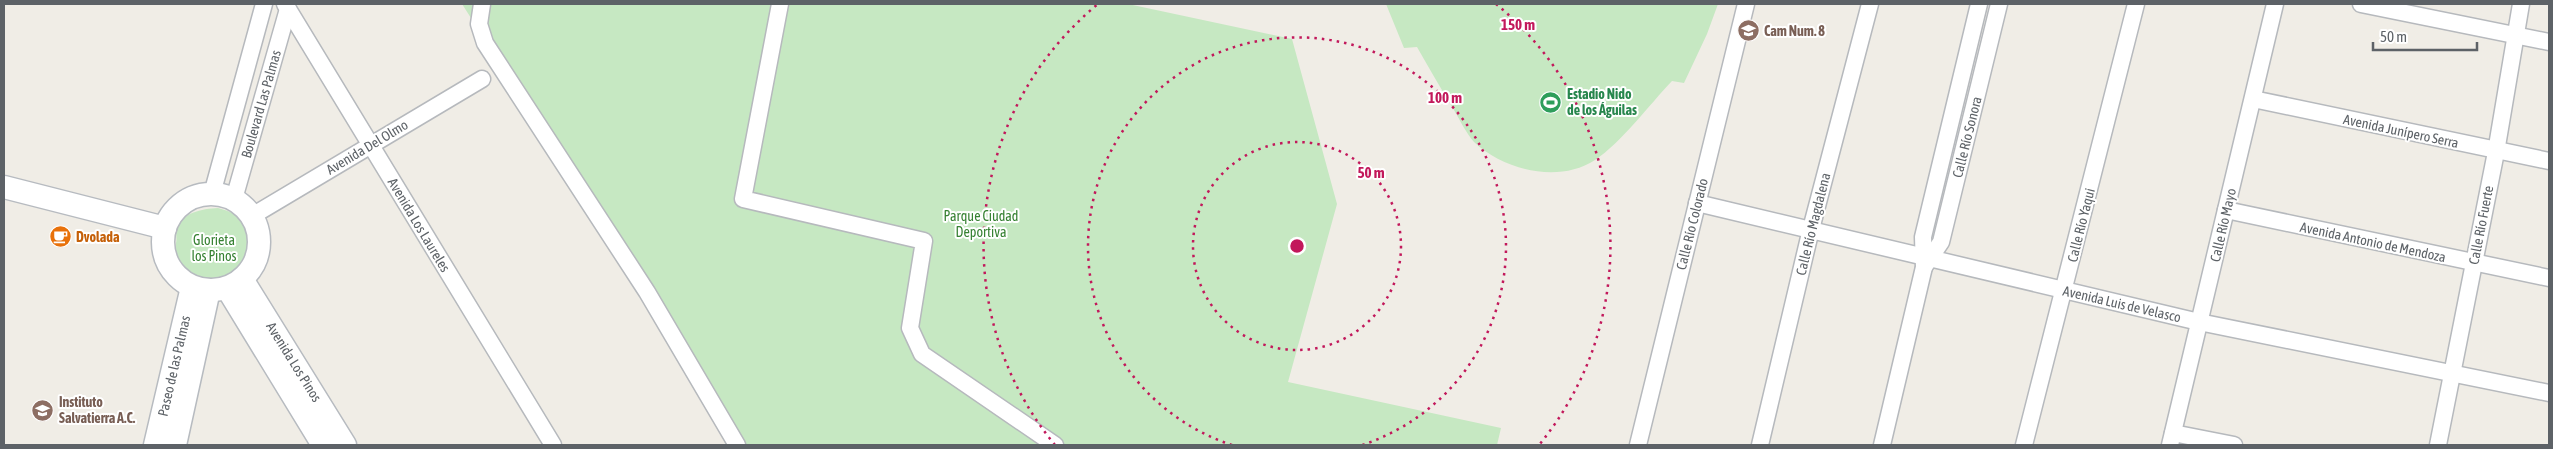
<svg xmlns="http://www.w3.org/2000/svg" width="2553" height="449" font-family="'Asap Condensed',sans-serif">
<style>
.green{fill:#c6e8c2}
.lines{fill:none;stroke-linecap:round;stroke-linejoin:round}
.street-casing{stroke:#b6b9bd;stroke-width:19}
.secondary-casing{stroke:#b7bbc0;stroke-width:25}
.street{stroke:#fff;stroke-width:16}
.secondary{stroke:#fff;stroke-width:22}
.ring{fill:none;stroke:#c2185b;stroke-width:2.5;stroke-dasharray:2.5 5}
.labels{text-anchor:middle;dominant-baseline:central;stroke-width:4;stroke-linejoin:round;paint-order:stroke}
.education-label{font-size:14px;font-weight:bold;fill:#785e54;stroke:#fff;text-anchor:start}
.leisure-label{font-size:14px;font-weight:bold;fill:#27864d;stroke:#fff;text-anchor:start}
.street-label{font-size:14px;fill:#5d6267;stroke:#fff}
.park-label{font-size:14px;fill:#368132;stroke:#fff}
.food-label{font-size:14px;font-weight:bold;fill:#c56008;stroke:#fff;text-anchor:start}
.centre{fill:#c2185b;stroke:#fff;stroke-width:2.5}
.ring-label{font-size:15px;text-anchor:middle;font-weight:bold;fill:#c2185b;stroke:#fff;stroke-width:4;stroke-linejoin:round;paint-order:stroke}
</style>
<rect width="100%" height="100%" fill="#f0ede6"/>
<g class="green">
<path d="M 462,4 L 1128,4 L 1292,39 L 1337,204 L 1288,382 L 1501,428 L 1497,445 L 737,445 L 647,292 Z"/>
<path d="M 1386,4 L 1718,4 L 1707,34 L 1684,83 L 1672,81 C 1650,104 1621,143 1595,160 C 1558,184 1504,170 1474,142 C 1466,133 1460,120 1454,110 C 1441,89 1429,68 1417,47 L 1404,48 Z"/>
<path d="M 218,208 C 229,211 240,215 247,225 C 259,242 251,282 227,285 C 214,286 198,281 185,280 C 177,269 174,256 176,243 C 177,239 176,235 176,231 C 181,212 202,209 218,208 Z"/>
</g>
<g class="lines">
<defs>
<g id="street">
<path d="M 285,4 L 553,445"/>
<path d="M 482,4 L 479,24 L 485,43 L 647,292 L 737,445"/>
<path d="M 780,4 L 743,199 L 924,241 L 910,328 L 922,354 L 1055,445"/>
<path d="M 2361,4 L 2549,42"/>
<path d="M 2253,99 L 2549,161"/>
<path d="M 212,194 L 264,4"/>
<path d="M 234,199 L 288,9"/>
<path d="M 1697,203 L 2199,322 L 2549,393"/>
<path d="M 2226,210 L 2549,278"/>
<path d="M 252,216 L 482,79"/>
<path d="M 1924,267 L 1941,242 L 1999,4"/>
<path d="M 2173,433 L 2234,445"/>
<path d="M 1638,445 L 1746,4"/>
<path d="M 1760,445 L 1811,229 L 1870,4"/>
<path d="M 1882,445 L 1924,267 L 1923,237 L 1979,4"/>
<path d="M 2024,445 L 2136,4"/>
<path d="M 2170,445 L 2275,4"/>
<path d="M 2438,445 L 2496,152 L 2521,4"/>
</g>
<g id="secondary">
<path d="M 4,187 L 165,228"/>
<circle cx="211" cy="242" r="48"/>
<path d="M 242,279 L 345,445"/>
<path d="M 227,288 L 323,445"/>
<path d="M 155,445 L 192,287"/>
<path d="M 175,445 L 209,290"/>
</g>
</defs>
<use href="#street" class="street-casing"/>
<use href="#secondary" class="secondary-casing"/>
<use href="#street" class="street"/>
<use href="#secondary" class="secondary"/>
</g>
<g class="ring">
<circle cx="1297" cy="246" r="104"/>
<path d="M1232 445A209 209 0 1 1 1362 445"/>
<path d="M1055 445A313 313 0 0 1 1098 4M1496 4A313 313 0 0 1 1539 445"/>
</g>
<defs>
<symbol id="school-disc" viewBox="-11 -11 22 22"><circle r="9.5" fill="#8d6e63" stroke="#fff"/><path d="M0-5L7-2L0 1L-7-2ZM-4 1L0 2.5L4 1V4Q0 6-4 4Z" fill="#fff"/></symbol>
<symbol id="stadium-disc" viewBox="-11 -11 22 22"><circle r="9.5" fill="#2e9e5b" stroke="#fff"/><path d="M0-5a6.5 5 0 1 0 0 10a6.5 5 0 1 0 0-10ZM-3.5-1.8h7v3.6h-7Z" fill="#fff"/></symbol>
<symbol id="cafe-disc" viewBox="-11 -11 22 22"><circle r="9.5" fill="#e8710a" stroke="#fff"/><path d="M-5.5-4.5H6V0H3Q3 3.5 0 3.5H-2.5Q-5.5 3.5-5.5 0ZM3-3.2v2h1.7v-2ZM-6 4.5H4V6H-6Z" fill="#fff"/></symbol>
</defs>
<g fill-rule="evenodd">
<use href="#school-disc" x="1736" y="18" width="25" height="25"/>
<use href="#stadium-disc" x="1538" y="90" width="25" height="25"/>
<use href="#cafe-disc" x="48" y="224" width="25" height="25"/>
<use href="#school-disc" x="30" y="398" width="25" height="25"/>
</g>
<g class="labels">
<g class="education-label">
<text x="1764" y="31">Cam Num. 8</text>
<text x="59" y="402">Instituto<tspan x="59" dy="16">Salvatierra A.C.</tspan></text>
</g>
<g class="leisure-label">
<text x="1567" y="94">Estadio Nido<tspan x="1567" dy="16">de los Águilas</tspan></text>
</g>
<g class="street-label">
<text transform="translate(261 104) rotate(-74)">Boulevard Las Palmas</text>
<text transform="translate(2401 131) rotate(12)">Avenida Junípero Serra</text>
<text transform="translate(1967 137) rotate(-76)">Calle Río Sonora</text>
<text transform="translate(367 147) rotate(-31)">Avenida Del Olmo</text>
<text transform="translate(1692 224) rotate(-76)">Calle Río Colorado</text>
<text transform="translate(1813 224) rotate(-76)">Calle Río Magdalena</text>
<text transform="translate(419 225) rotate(59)">Avenida Los Laureles</text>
<text transform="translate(2081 225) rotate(-76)">Calle Río Yaqui</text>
<text transform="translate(2223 225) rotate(-77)">Calle Río Mayo</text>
<text transform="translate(2481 225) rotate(-79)">Calle Río Fuerte</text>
<text transform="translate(2373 242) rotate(12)">Avenida Antonio de Mendoza</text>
<text transform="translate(2122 304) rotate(13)">Avenida Luis de Velasco</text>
<text transform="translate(294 362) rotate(58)">Avenida Los Pinos</text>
<text transform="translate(174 366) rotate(-77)">Paseo de las Palmas</text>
</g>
<g class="park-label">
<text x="981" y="216">Parque Ciudad<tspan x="981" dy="16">Deportiva</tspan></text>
<text x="214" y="240">Glorieta<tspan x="214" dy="16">los Pinos</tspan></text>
</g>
<g class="food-label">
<text x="76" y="237">Dvolada</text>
</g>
</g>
<circle cx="1297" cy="246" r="8" class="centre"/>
<g class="ring-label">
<text x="1518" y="30">150 m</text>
<text x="1445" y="103">100 m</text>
<text x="1371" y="178">50 m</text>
</g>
<rect width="2553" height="449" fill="none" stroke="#5d6267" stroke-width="10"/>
<path d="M2373 42v8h104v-8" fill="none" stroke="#5d6267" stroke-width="2.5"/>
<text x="2380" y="42" font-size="15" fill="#5d6267" stroke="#ffffff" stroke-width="4" paint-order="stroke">50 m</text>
</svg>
